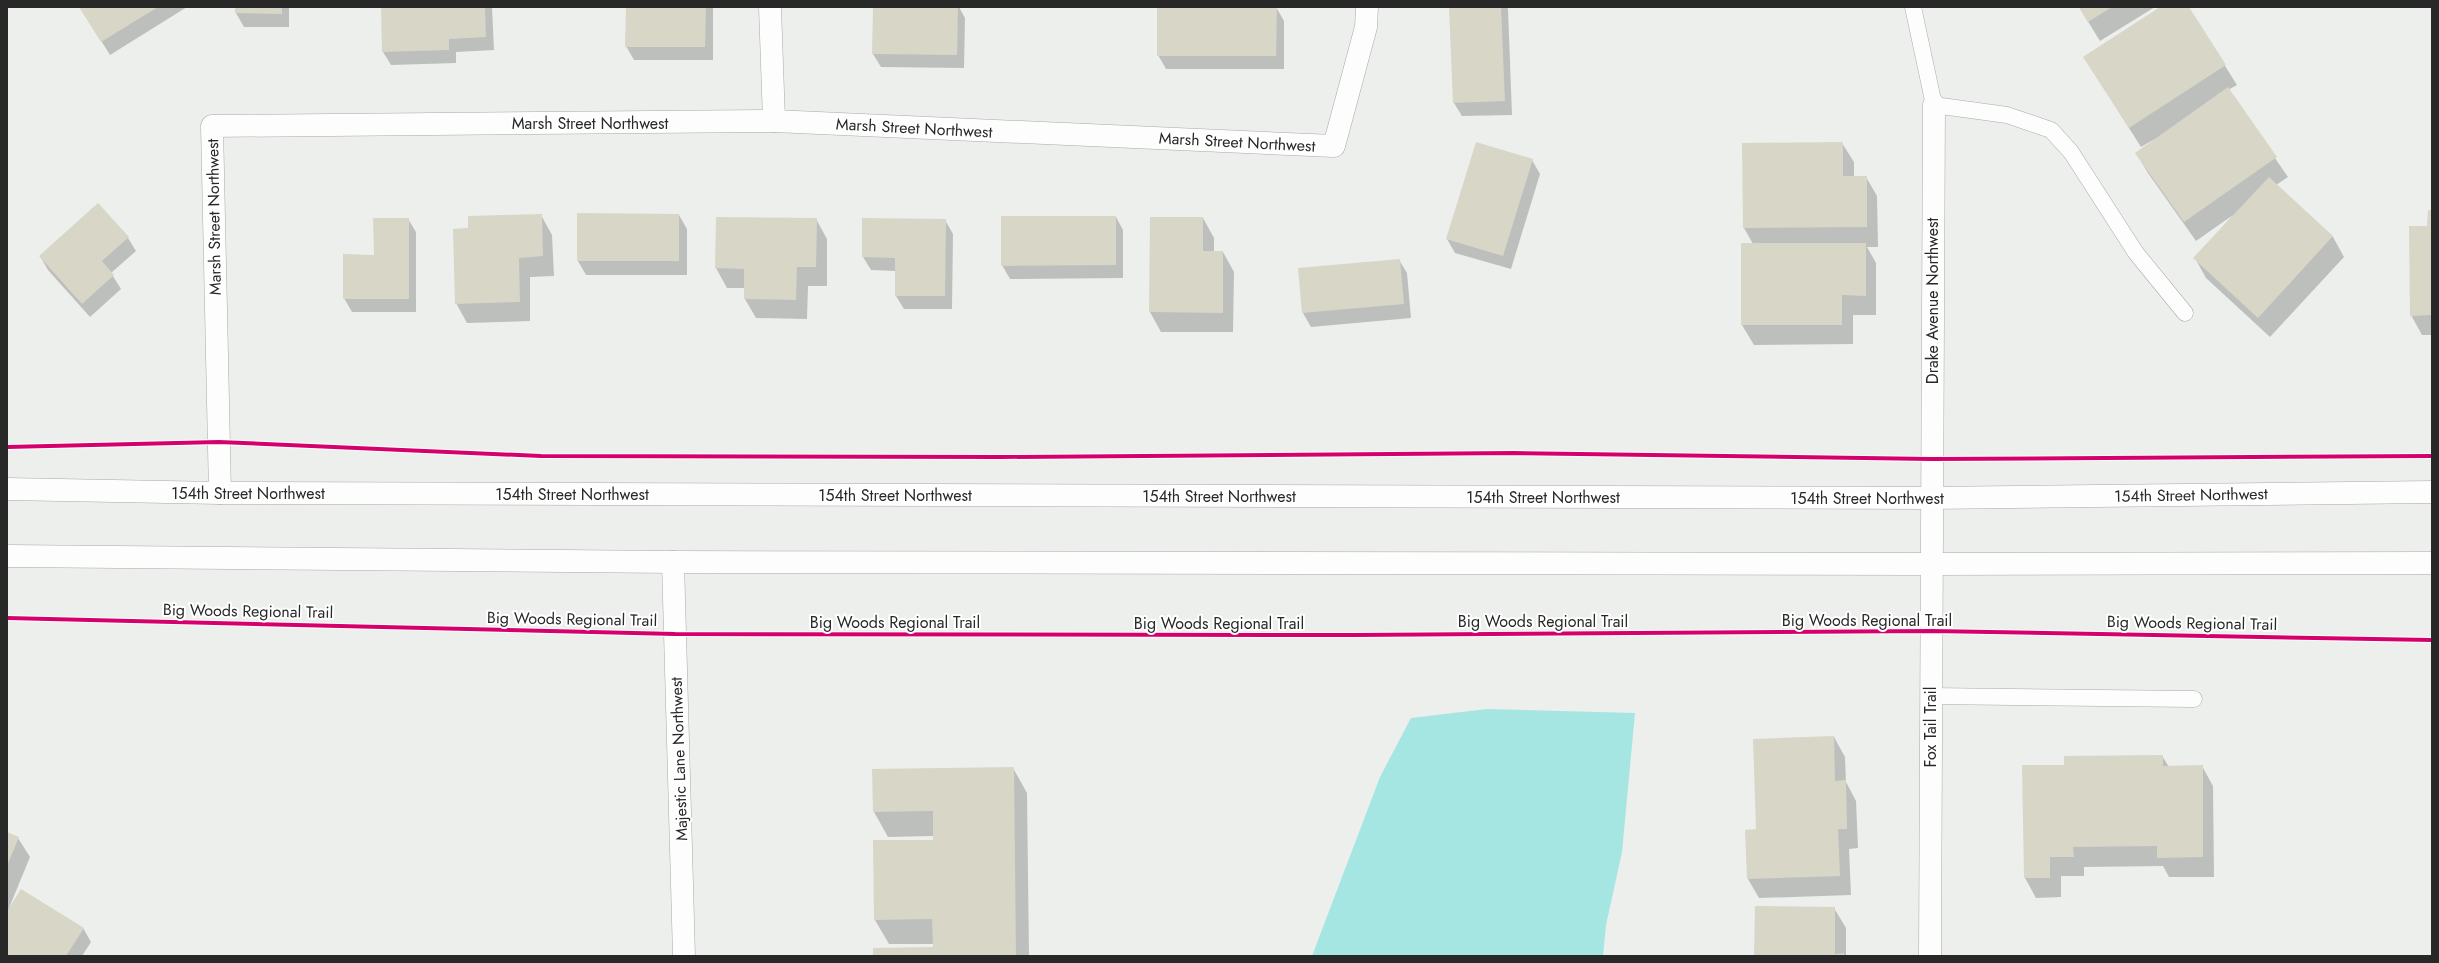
<svg xmlns="http://www.w3.org/2000/svg" width="2439" height="963" font-family="Jost,sans-serif">
<style>
.water{fill:#a5e5e2}
.shadow{fill:#0003}
.building{fill:#d7d6c7}
.lines{fill:none;stroke-linecap:round;stroke-linejoin:round}
.service-casing{stroke:#a9aaa8;stroke-width:17}
.minor-casing{stroke:#a9aaa8;stroke-width:23}
.tertiary-casing{stroke:#a9aaa8;stroke-width:23}
.service{stroke:#fcfdfc;stroke-width:16}
.minor{stroke:#fcfdfc;stroke-width:22}
.tertiary{stroke:#fcfdfc;stroke-width:22}
.cycleway-casing{stroke:#fff;stroke-width:6}
.cycleway{stroke:#d6006c;stroke-width:4}
.labels{text-anchor:middle;dominant-baseline:central;stroke-width:4;stroke-linejoin:round;paint-order:stroke}
.street-label{font-size:16px;fill:#272827;stroke:#fff}
</style>
<rect width="100%" height="100%" fill="#edefec"/>
<path class="water" d="M 1487,709 L 1635,713 L 1622,852 L 1606,925 L 1603,956 L 1312,956 L 1380,777 L 1411,718 Z"/>
<g class="shadow">
<path d="M 80,7 L 187,7 L 110,55 Z"/>
<path d="M 236,7 L 289,7 L 289,27 L 244,27 L 236,13 Z"/>
<path d="M 382,7 L 492,7 L 494,50 L 456,52 L 456,63 L 391,65 L 383,52 Z"/>
<path d="M 627,7 L 713,7 L 713,60 L 634,60 L 626,46 Z"/>
<path d="M 874,7 L 959,7 L 965,18 L 964,68 L 881,67 L 873,54 Z"/>
<path d="M 1158,7 L 1276,7 L 1284,21 L 1284,69 L 1166,69 L 1158,55 Z"/>
<path d="M 1450,7 L 1507,7 L 1508,9 L 1512,115 L 1462,116 L 1454,103 Z"/>
<path d="M 2079,7 L 2155,7 L 2100,41 Z"/>
<path d="M 2162,7 L 2188,7 L 2237,85 L 2228,90 L 2288,177 L 2276,185 L 2333,237 L 2344,257 L 2270,337 L 2206,278 L 2195,258 L 2233,215 L 2196,241 L 2148,173 L 2136,153 L 2154,141 L 2153,140 L 2141,147 L 2084,57 Z"/>
<path d="M 1842,143 L 1854,162 L 1854,177 L 1866,177 L 1877,196 L 1878,247 L 1867,247 L 1876,263 L 1876,315 L 1853,315 L 1853,344 L 1754,345 L 1742,325 L 1742,244 L 1753,244 L 1744,228 Z"/>
<path d="M 1532,160 L 1540,174 L 1511,269 L 1455,253 L 1447,239 Z"/>
<path d="M 2432,211 L 2432,335 L 2422,335 L 2411,315 Z"/>
<path d="M 578,214 L 679,215 L 687,229 L 687,275 L 586,275 L 578,261 Z"/>
<path d="M 541,215 L 552,235 L 554,276 L 530,277 L 530,321 L 467,323 L 456,303 L 469,229 Z"/>
<path d="M 1116,217 L 1123,230 L 1123,278 L 1010,279 L 1002,265 Z"/>
<path d="M 1150,218 L 1203,218 L 1214,238 L 1214,252 L 1223,252 L 1234,272 L 1233,332 L 1161,332 L 1150,312 Z"/>
<path d="M 408,219 L 416,232 L 416,312 L 352,312 L 344,298 L 375,256 Z"/>
<path d="M 816,219 L 827,239 L 827,286 L 808,286 L 807,319 L 756,318 L 745,299 L 745,288 L 727,288 L 716,268 Z"/>
<path d="M 945,220 L 953,234 L 952,309 L 904,309 L 896,296 L 896,271 L 871,270 L 863,257 Z"/>
<path d="M 128,238 L 136,251 L 111,273 L 121,289 L 90,317 L 48,270 L 40,256 Z"/>
<path d="M 1399,260 L 1407,273 L 1411,318 L 1311,327 L 1303,313 L 1299,269 Z"/>
<path d="M 1834,737 L 1845,757 L 1846,782 L 1856,801 L 1858,848 L 1849,849 L 1851,895 L 1759,898 L 1748,879 L 1757,830 Z"/>
<path d="M 2162,756 L 2169,767 L 2202,766 L 2213,786 L 2214,877 L 2169,877 L 2163,866 L 2084,867 L 2084,876 L 2061,876 L 2061,897 L 2036,898 L 2025,878 L 2023,766 L 2065,766 Z"/>
<path d="M 1013,768 L 1027,793 L 1029,956 L 874,956 L 934,948 L 934,944 L 889,944 L 875,920 L 934,840 L 934,836 L 888,837 L 874,812 Z"/>
<path d="M 7,833 L 18,838 L 30,857 L 9,908 L 83,928 L 91,942 L 82,956 L 7,956 Z"/>
<path d="M 1834,908 L 1846,928 L 1846,956 L 1755,956 Z"/>
</g>
<g class="building">
<path d="M 79,7 L 158,7 L 101,42 Z"/>
<path d="M 235,7 L 282,7 L 282,14 L 235,13 Z"/>
<path d="M 381,7 L 485,7 L 486,37 L 449,39 L 449,50 L 382,52 Z"/>
<path d="M 626,7 L 706,7 L 705,47 L 625,47 Z"/>
<path d="M 873,7 L 958,7 L 957,55 L 872,54 Z"/>
<path d="M 1157,7 L 1277,7 L 1276,56 L 1157,56 Z"/>
<path d="M 1449,7 L 1501,7 L 1505,101 L 1453,103 Z"/>
<path d="M 2079,7 L 2112,7 L 2088,22 Z"/>
<path d="M 2160,7 L 2189,7 L 2226,65 L 2129,128 L 2083,57 Z"/>
<path d="M 2228,87 L 2277,157 L 2184,222 L 2135,153 Z"/>
<path d="M 1476,142 L 1533,159 L 1503,256 L 1446,239 Z"/>
<path d="M 1843,142 L 1843,176 L 1867,176 L 1867,227 L 1743,228 L 1742,143 Z"/>
<path d="M 2269,177 L 2333,236 L 2258,318 L 2193,258 Z"/>
<path d="M 98,203 L 129,237 L 102,261 L 114,275 L 82,304 L 39,256 Z"/>
<path d="M 2428,210 L 2432,210 L 2432,315 L 2410,316 L 2409,226 L 2427,226 Z"/>
<path d="M 577,213 L 679,214 L 679,261 L 577,261 Z"/>
<path d="M 542,214 L 543,256 L 519,258 L 520,302 L 455,304 L 453,229 L 468,228 L 468,216 Z"/>
<path d="M 1001,216 L 1116,216 L 1116,265 L 1001,266 Z"/>
<path d="M 716,217 L 817,218 L 816,267 L 797,267 L 796,300 L 744,299 L 744,269 L 715,268 Z"/>
<path d="M 1150,217 L 1203,217 L 1203,251 L 1223,251 L 1223,313 L 1149,312 Z"/>
<path d="M 373,218 L 409,218 L 409,299 L 343,299 L 343,254 L 374,255 Z"/>
<path d="M 862,218 L 946,219 L 945,296 L 895,296 L 895,258 L 862,257 Z"/>
<path d="M 1741,243 L 1866,243 L 1866,296 L 1842,295 L 1842,325 L 1741,325 Z"/>
<path d="M 1400,259 L 1404,304 L 1302,313 L 1298,268 Z"/>
<path d="M 1834,736 L 1835,781 L 1846,780 L 1847,829 L 1838,829 L 1840,876 L 1747,879 L 1745,830 L 1756,829 L 1753,739 Z"/>
<path d="M 2163,755 L 2163,766 L 2203,765 L 2203,857 L 2157,858 L 2157,846 L 2073,847 L 2074,857 L 2050,857 L 2050,878 L 2024,878 L 2022,765 L 2064,765 L 2064,756 Z"/>
<path d="M 1014,767 L 1016,956 L 873,956 L 873,948 L 933,947 L 932,919 L 874,920 L 873,840 L 933,840 L 933,811 L 873,812 L 872,769 Z"/>
<path d="M 7,832 L 19,837 L 7,866 Z"/>
<path d="M 21,889 L 84,928 L 66,956 L 7,956 L 7,911 Z"/>
<path d="M 1755,906 L 1835,907 L 1835,954 L 1844,953 L 1844,956 L 1754,956 Z"/>
</g>
<g class="lines">
<defs>
<g id="service">
<path d="M 1913,7 L 1934,105 L 2007,115 L 2051,130 L 2071,152 L 2136,253 L 2185,313"/>
<path d="M 1930,696 L 2194,699"/>
</g>
<g id="minor">
<path d="M 770,7 L 774,121"/>
<path d="M 220,493 L 212,126 L 774,121 L 1334,146 L 1366,27 L 1367,7"/>
<path d="M 673,562 L 684,956"/>
<path d="M 1930,956 L 1934,105"/>
</g>
<g id="tertiary">
<path d="M 7,489 L 220,493 L 1931,498 L 2432,492"/>
<path d="M 7,556 L 673,562 L 1931,564 L 2432,563"/>
</g>
</defs>
<use href="#service" class="service-casing"/>
<use href="#minor" class="minor-casing"/>
<use href="#tertiary" class="tertiary-casing"/>
<use href="#service" class="service"/>
<use href="#minor" class="minor"/>
<use href="#tertiary" class="tertiary"/>
<defs>
<g id="cycleway">
<path d="M 7,447 L 219,442 L 541,456 L 1002,457 L 1514,453 L 1931,459 L 2432,456"/>
<path d="M 7,618 L 675,634 L 1354,635 L 1931,631 L 2432,640"/>
</g>
</defs>
<use href="#cycleway" class="cycleway-casing"/>
<use href="#cycleway" class="cycleway"/>
</g>
<g class="labels">
<g class="street-label">
<text x="590" y="123">Marsh Street Northwest</text>
<text transform="translate(914 128) rotate(3)">Marsh Street Northwest</text>
<text transform="translate(1237 142) rotate(3)">Marsh Street Northwest</text>
<text transform="translate(214 217) rotate(-91)">Marsh Street Northwest</text>
<text transform="translate(1932 301) rotate(-90)">Drake Avenue Northwest</text>
<text x="248" y="493">154th Street Northwest</text>
<text x="572" y="494">154th Street Northwest</text>
<text x="895" y="495">154th Street Northwest</text>
<text transform="translate(2191 495) rotate(-1)">154th Street Northwest</text>
<text x="1219" y="496">154th Street Northwest</text>
<text x="1543" y="497">154th Street Northwest</text>
<text x="1867" y="498">154th Street Northwest</text>
<text transform="translate(248 611) rotate(1)">Big Woods Regional Trail</text>
<text transform="translate(572 619) rotate(1)">Big Woods Regional Trail</text>
<text x="1867" y="620">Big Woods Regional Trail</text>
<text x="1543" y="621">Big Woods Regional Trail</text>
<text x="895" y="622">Big Woods Regional Trail</text>
<text x="1219" y="623">Big Woods Regional Trail</text>
<text transform="translate(2192 623) rotate(1)">Big Woods Regional Trail</text>
<text transform="translate(1930 727) rotate(-90)">Fox Tail Trail</text>
<text transform="translate(679 759) rotate(-92)">Majestic Lane Northwest</text>
</g>
</g>
<rect width="2439" height="963" fill="none" stroke="#272827" stroke-width="16"/>
</svg>
